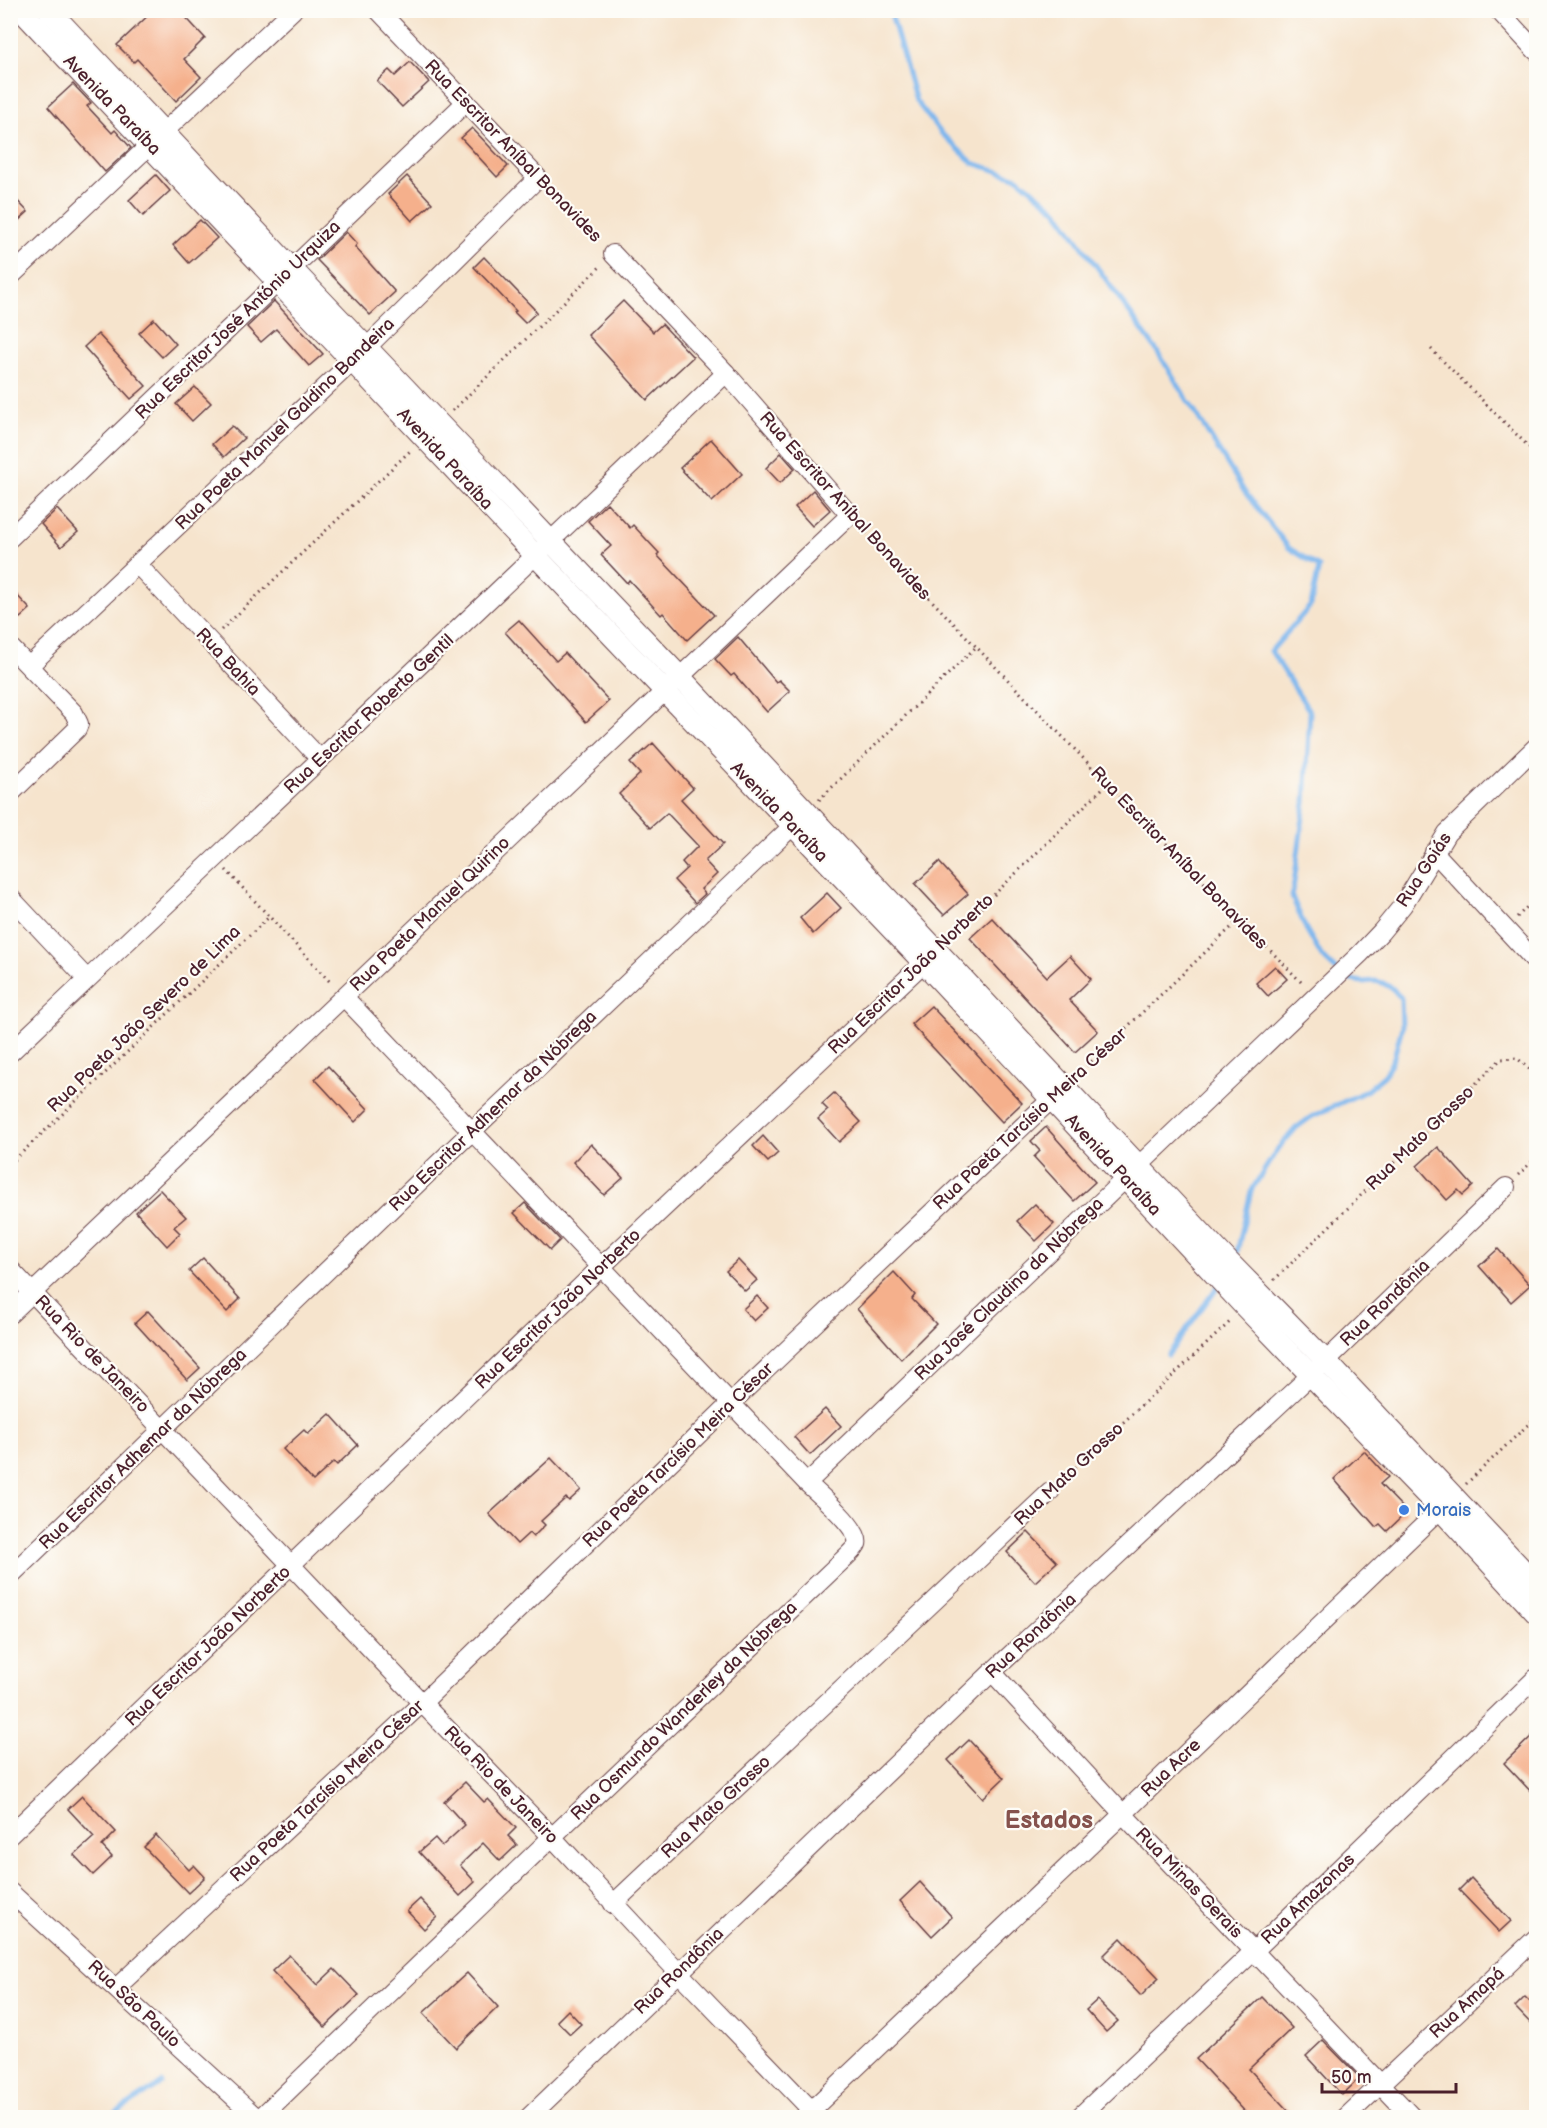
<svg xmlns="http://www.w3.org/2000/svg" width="1547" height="2128" font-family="'Balsamiq Sans',sans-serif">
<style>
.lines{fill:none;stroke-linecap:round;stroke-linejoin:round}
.stream{stroke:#7db6ed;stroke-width:5}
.building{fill:#f5b08c}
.minor-casing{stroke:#643d43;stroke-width:20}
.tertiary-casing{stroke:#643d43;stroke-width:23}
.path{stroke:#643d43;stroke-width:3;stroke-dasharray:1.5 4.5;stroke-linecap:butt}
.minor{stroke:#fff;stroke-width:18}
.tertiary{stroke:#fff;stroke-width:21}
.shop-dot{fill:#3f7fe0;stroke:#fdfcf7;stroke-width:2}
.labels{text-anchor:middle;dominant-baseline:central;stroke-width:4.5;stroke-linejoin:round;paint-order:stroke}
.street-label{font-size:18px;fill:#4a1f2b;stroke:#fdfcf7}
.shop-label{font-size:18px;fill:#366cbe;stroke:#fdfcf7;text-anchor:start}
.district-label{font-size:24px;font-weight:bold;fill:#86524d;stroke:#fdfcf7}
</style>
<rect width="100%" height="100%" fill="#fdfcf7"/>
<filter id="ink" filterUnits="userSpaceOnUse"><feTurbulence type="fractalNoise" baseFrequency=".0167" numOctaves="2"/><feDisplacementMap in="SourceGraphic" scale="12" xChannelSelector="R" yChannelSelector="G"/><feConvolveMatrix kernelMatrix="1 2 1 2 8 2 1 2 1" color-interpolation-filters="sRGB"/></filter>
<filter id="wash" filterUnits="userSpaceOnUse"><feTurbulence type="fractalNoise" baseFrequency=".008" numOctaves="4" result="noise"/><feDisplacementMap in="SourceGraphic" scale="24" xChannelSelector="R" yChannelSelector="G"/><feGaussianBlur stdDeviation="1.35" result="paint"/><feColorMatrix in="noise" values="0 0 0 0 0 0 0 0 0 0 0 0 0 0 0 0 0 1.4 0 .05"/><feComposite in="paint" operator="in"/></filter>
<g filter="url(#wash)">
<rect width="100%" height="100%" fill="#f6e4cd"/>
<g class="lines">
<g class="stream">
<path d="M 890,10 L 916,101 L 941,133 L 973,163 L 1018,178 L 1057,211 L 1157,351 L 1244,491 L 1289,548 L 1319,567 L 1311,605 L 1271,651 L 1310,712 L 1305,803 L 1292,897 L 1306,929 L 1322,957 L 1346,979 L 1362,982 L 1375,981 L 1383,983 L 1393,989 L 1401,998 L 1402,1027 L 1394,1057 L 1385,1075 L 1366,1091 L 1311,1117 L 1296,1128 L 1277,1150 L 1251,1191 L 1235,1261"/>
<path d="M 1168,1355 L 1218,1286"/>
<path d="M 108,2118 L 162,2083"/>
</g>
</g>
<g id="blocks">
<g class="building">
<path d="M 154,10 L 179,10 L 205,38 L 184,59 L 201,77 L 176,101 L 137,59 L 134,62 L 117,45 Z"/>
<path d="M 410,62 L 429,82 L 402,107 L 377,81 L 389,70 L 395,76 Z"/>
<path d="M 73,84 L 91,103 L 87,106 L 112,133 L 115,130 L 131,148 L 105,172 L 48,107 Z"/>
<path d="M 472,128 L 508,166 L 497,177 L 461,138 Z"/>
<path d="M 156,175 L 170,191 L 143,216 L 129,200 Z"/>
<path d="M 407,176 L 432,203 L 412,221 L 388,194 Z"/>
<path d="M 10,193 L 28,212 L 18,221 L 10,213 Z"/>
<path d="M 200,220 L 217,238 L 189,263 L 173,245 Z"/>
<path d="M 346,232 L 357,244 L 355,247 L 395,292 L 370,315 L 317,260 Z"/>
<path d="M 484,257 L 537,312 L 525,323 L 514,312 L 516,311 L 474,267 Z"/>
<path d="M 274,301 L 323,354 L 309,366 L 276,329 L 261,342 L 247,327 Z"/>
<path d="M 623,301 L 653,332 L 662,324 L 693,357 L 647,400 L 588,335 Z"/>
<path d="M 154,319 L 176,344 L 162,357 L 139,333 Z"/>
<path d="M 98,334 L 146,386 L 131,399 L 84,347 Z"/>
<path d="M 195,387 L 211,403 L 192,421 L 176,404 Z"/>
<path d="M 232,426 L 244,438 L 224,457 L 212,444 Z"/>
<path d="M 711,439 L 742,474 L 712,502 L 680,468 Z"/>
<path d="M 781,453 L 795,469 L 780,483 L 766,468 Z"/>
<path d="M 813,490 L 830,510 L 812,526 L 795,507 Z"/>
<path d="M 607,503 L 630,528 L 633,525 L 659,553 L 657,555 L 714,615 L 687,640 L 663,613 L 661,615 L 629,580 L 627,583 L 601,555 L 611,546 L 588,521 Z"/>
<path d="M 57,509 L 78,532 L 61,547 L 41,524 Z"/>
<path d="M 10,588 L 30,609 L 20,618 L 10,608 Z"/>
<path d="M 519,620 L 556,661 L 565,653 L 609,701 L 586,722 L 505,632 Z"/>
<path d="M 738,637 L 776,682 L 779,680 L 790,691 L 767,712 L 734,674 L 731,676 L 715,659 Z"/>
<path d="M 653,743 L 693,788 L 681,799 L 723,844 L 705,861 L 717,874 L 701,889 L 705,894 L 695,903 L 674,880 L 687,868 L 682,862 L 698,846 L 667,813 L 650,828 L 619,794 L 640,774 L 630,763 Z"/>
<path d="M 939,862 L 968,894 L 944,915 L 915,884 Z"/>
<path d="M 827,893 L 841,908 L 813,934 L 800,918 Z"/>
<path d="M 992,918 L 1047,977 L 1070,956 L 1091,979 L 1069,1000 L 1098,1031 L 1075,1052 L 970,938 Z"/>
<path d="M 1275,966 L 1287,979 L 1268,996 L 1256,983 Z"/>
<path d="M 931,1006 L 1022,1103 L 1002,1122 L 911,1024 Z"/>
<path d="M 328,1066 L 368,1109 L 355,1122 L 315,1079 Z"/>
<path d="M 834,1093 L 861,1122 L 839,1142 L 818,1119 L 828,1110 L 822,1104 Z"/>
<path d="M 1046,1127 L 1095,1182 L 1074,1201 L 1034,1157 L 1040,1151 L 1031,1141 Z"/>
<path d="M 763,1136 L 778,1153 L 768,1162 L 753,1146 Z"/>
<path d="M 591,1144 L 623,1178 L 604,1195 L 573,1162 Z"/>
<path d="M 1438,1147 L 1473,1186 L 1463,1195 L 1458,1190 L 1447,1200 L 1417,1166 Z"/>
<path d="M 160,1190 L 186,1217 L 174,1227 L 180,1233 L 167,1246 L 136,1212 Z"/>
<path d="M 525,1203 L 560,1240 L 550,1250 L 514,1213 Z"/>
<path d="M 1035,1204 L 1054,1224 L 1036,1241 L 1017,1221 Z"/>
<path d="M 1498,1249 L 1530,1285 L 1511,1302 L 1479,1266 Z"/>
<path d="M 203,1258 L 240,1299 L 227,1312 L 189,1271 Z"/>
<path d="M 738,1260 L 757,1280 L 745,1291 L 726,1271 Z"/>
<path d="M 894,1272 L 915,1295 L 912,1299 L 936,1324 L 901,1359 L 857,1309 Z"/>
<path d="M 757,1296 L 768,1308 L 754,1321 L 743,1309 Z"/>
<path d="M 148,1311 L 200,1368 L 187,1380 L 135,1323 Z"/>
<path d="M 825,1409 L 841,1426 L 810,1455 L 794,1437 Z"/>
<path d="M 330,1414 L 358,1445 L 337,1465 L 334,1462 L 313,1481 L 283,1449 L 304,1430 L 308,1434 Z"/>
<path d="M 1364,1451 L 1388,1477 L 1380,1484 L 1407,1512 L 1387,1531 L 1380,1524 L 1376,1527 L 1334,1479 Z"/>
<path d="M 551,1458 L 581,1490 L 569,1501 L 566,1498 L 541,1521 L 545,1525 L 533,1537 L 529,1533 L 517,1544 L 489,1514 Z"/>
<path d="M 1028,1532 L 1057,1562 L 1035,1582 L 1007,1552 Z"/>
<path d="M 1536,1732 L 1536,1797 L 1504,1763 Z"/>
<path d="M 969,1740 L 1004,1778 L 983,1798 L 948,1760 Z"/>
<path d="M 465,1782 L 484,1802 L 488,1799 L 516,1828 L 508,1836 L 517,1845 L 500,1861 L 483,1843 L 460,1865 L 475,1882 L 460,1896 L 419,1852 L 435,1838 L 442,1846 L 465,1825 L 444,1802 Z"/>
<path d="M 82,1796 L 116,1832 L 102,1846 L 112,1857 L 93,1875 L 74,1855 L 94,1837 L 68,1809 Z"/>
<path d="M 156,1835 L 189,1870 L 194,1865 L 205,1877 L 188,1893 L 144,1847 Z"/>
<path d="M 1471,1878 L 1511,1921 L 1499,1932 L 1459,1890 Z"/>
<path d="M 920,1882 L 952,1917 L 932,1936 L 900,1901 Z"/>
<path d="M 420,1899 L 437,1917 L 424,1929 L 407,1911 Z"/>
<path d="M 1121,1938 L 1159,1978 L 1141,1996 L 1103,1956 Z"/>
<path d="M 289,1955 L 317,1985 L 334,1969 L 359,1995 L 325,2027 L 272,1971 Z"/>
<path d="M 467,1973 L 498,2007 L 456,2048 L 423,2013 Z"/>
<path d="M 1536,1994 L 1536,2029 L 1515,2007 L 1525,1997 L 1529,2001 Z"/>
<path d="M 1262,1997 L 1292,2028 L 1249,2069 L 1295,2118 L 1251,2118 L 1196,2059 Z"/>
<path d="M 1097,2000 L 1118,2021 L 1106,2032 L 1086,2010 Z"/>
<path d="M 568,2010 L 581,2024 L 570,2034 L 557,2021 Z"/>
<path d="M 1323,2040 L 1360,2078 L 1342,2095 L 1306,2056 Z"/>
</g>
</g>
</g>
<g filter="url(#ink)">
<use href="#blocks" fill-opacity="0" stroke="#643d43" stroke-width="1.5"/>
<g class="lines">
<defs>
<g id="minor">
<path d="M 1498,10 L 1536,51"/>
<path d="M 10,277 L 293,10"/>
<path d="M 10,538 L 466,102"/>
<path d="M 137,564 L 320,759"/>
<path d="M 10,647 L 74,713 L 79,724 L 77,729 L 10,794"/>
<path d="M 29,666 L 353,361 L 538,178 L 378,10"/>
<path d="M 1434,852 L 1536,962"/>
<path d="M 10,897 L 87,979"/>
<path d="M 10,1053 C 248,826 489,602 726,373"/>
<path d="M 10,1269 L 422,1703 L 552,1837 L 678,1972 L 819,2118"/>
<path d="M 10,1314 L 850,515 L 726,373 L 613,254"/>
<path d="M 807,1483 L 1360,954 L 1381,932 L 1403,905 L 1447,833 L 1536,747"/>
<path d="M 10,1576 L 472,1131 L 802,817"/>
<path d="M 992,1672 L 1123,1814 L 1413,2118"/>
<path d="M 10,1835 L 601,1267 L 933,954"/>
<path d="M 10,1892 L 257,2118"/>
<path d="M 613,1904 L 1050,1492"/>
<path d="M 116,1988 L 422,1703 L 731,1403 L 1061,1090"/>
<path d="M 260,2118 L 552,1837 L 848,1555 C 851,1552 856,1547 857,1544 C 862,1530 817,1493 807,1483 L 344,997"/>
<path d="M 528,2118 L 992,1672 L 1326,1361 L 1506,1187"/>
<path d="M 803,2118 L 1123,1814 L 1451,1499"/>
<path d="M 1078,2118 L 1254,1951 L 1536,1678"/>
<path d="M 1345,2118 L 1536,1938"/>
</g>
<g id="tertiary">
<path d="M 21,10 L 536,556 L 924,963 L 1245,1307 L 1440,1509 L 1536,1613"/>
<path d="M 49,10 L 292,269 L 680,677 L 1228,1261 L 1326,1361 L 1536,1584"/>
</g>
</defs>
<use href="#minor" class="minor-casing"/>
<use href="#tertiary" class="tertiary-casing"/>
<g class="path">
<path d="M 551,191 L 601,242"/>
<path d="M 1431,349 L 1536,454"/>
<path d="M 452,411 L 602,265"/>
<path d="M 862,528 L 1108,784 L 1304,985"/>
<path d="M 221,630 L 410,451"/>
<path d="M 819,800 L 975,648"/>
<path d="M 226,870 L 332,984"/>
<path d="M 1517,917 L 1536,898"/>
<path d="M 951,937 L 1107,784"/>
<path d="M 1078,1074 L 1239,920"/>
<path d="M 10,1164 L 269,917"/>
<path d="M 1518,1175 L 1536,1158"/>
<path d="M 1274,1280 L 1501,1059 L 1517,1058 L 1536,1075"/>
<path d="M 1062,1480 L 1232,1320"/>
<path d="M 1466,1484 L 1536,1417"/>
</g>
<use href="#minor" class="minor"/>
<use href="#tertiary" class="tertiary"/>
</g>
</g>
<circle class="shop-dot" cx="1404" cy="1510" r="6"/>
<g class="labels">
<g class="street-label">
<text transform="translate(112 105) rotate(46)">Avenida Paraíba</text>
<text transform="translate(513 151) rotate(46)">Rua Escritor Aníbal Bonavides</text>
<text transform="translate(238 320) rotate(-44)">Rua Escritor José António Urquiza</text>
<text transform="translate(285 424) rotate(-44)">Rua Poeta Manuel Galdino Bandeira</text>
<text transform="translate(445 459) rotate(47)">Avenida Paraíba</text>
<text transform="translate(845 506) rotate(48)">Rua Escritor Aníbal Bonavides</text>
<text transform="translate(228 662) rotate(47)">Rua Bahia</text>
<text transform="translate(369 714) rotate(-43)">Rua Escritor Roberto Gentil</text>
<text transform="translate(779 812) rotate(46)">Avenida Paraíba</text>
<text transform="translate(1179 858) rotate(46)">Rua Escritor Aníbal Bonavides</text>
<text transform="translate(1424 870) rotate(-57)">Rua Goiás</text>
<text transform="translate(430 914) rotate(-44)">Rua Poeta Manuel Quirino</text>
<text transform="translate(911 974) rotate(-44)">Rua Escritor João Norberto</text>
<text transform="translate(144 1019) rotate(-44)">Rua Poeta João Severo de Lima</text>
<text transform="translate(493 1111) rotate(-44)">Rua Escritor Adhemar da Nóbrega</text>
<text transform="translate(1030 1119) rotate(-43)">Rua Poeta Tarcísio Meira César</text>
<text transform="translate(1420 1138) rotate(-44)">Rua Mato Grosso</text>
<text transform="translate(1113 1165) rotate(47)">Avenida Paraíba</text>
<text transform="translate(1009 1289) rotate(-44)">Rua José Claudino da Nóbrega</text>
<text transform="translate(1385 1303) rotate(-44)">Rua Rondônia</text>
<text transform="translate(558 1309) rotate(-44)">Rua Escritor João Norberto</text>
<text transform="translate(92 1354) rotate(46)">Rua Rio de Janeiro</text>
<text transform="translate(143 1449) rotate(-44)">Rua Escritor Adhemar da Nóbrega</text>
<text transform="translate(678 1455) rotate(-44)">Rua Poeta Tarcísio Meira César</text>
<text transform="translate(1069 1474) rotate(-43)">Rua Mato Grosso</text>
<text transform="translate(1031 1636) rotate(-43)">Rua Rondônia</text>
<text transform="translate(208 1646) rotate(-44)">Rua Escritor João Norberto</text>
<text transform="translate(684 1711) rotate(-44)">Rua Osmundo Wanderley da Nóbrega</text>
<text transform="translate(1171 1768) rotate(-44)">Rua Acre</text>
<text transform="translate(501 1785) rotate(46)">Rua Rio de Janeiro</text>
<text transform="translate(327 1791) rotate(-43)">Rua Poeta Tarcísio Meira César</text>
<text transform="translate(716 1807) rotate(-43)">Rua Mato Grosso</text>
<text transform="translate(1189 1883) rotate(46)">Rua Minas Gerais</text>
<text transform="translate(1308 1899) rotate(-44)">Rua Amazonas</text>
<text transform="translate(679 1971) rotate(-44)">Rua Rondônia</text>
<text transform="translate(1467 2003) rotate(-43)">Rua Amapá</text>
<text transform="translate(134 2004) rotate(43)">Rua São Paulo</text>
</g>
<g class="shop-label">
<text x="1416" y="1510">Morais</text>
</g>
<g class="district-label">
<text x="1049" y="1820">Estados</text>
</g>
</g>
<rect width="1547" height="2128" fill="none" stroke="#fdfcf7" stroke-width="36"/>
<path d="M1322 2083v9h134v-9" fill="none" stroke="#4a1f2b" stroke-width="3"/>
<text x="1331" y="2083" font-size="18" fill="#4a1f2b" stroke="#fdfcf7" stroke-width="4.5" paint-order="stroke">50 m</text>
</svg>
